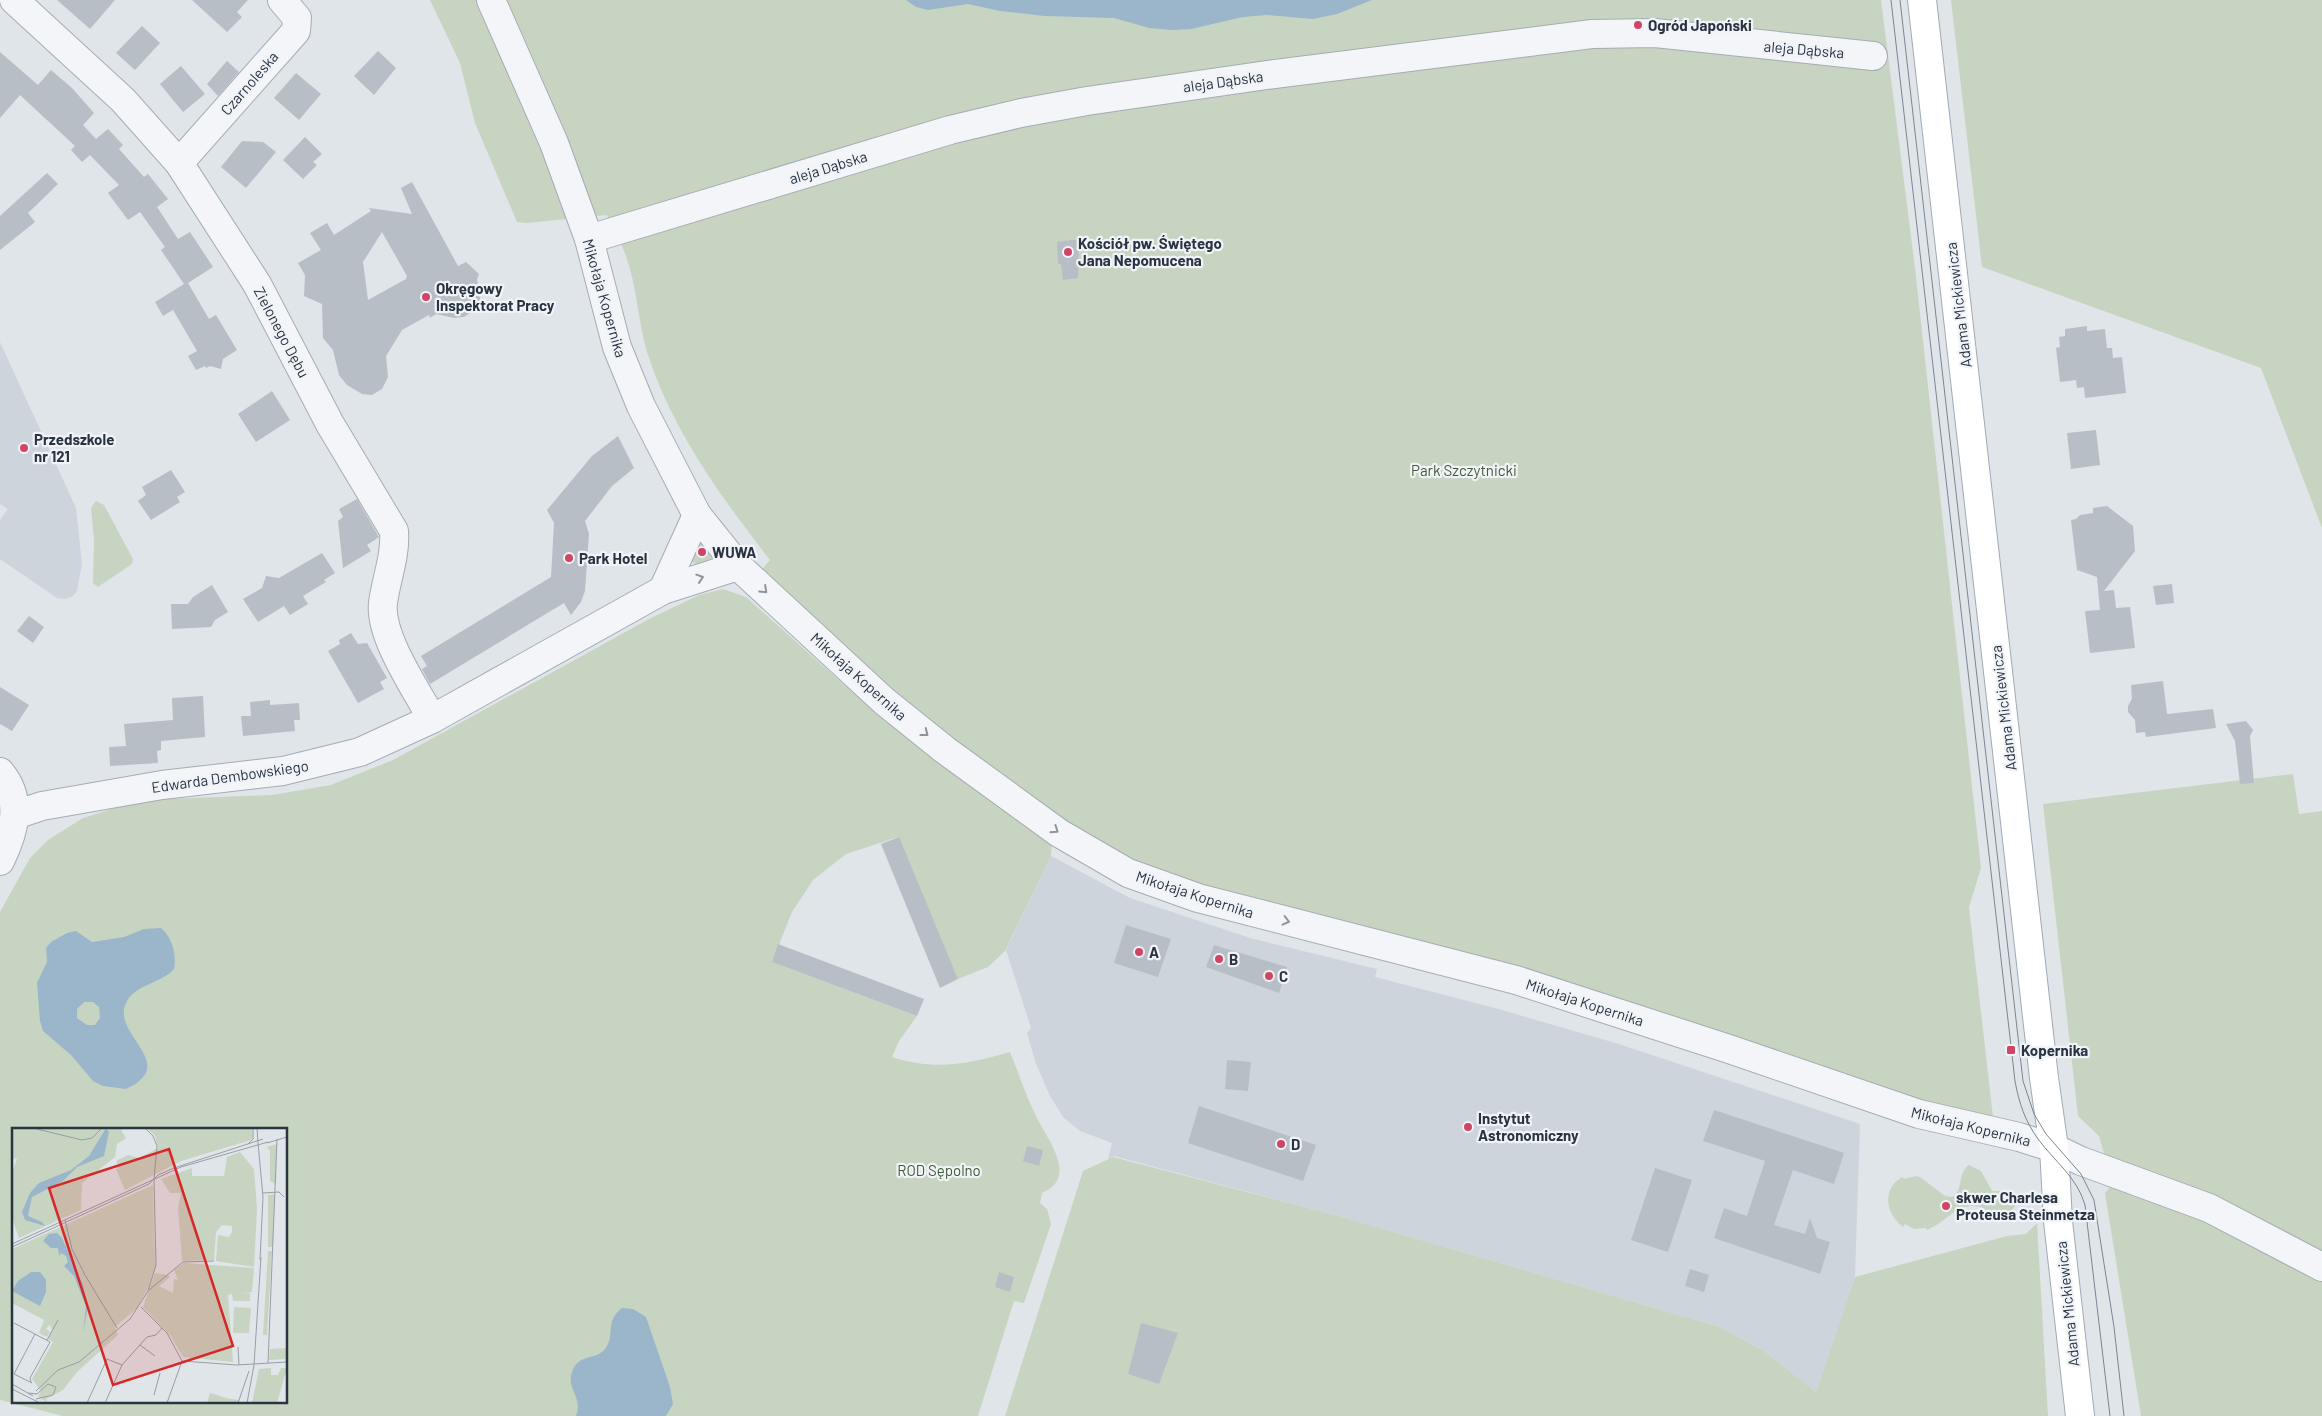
<svg xmlns="http://www.w3.org/2000/svg" width="2322" height="1416" font-family="Barlow,sans-serif">
<style>
.built{fill:#ced4dc}
.green{fill:#c7d4c1;fill-rule:evenodd}
.water{fill:#9bb6ca;fill-rule:evenodd}
.building{fill:#b8bec6;fill-rule:evenodd}
.lines{fill:none;stroke-linecap:round;stroke-linejoin:round}
.minor-casing{stroke:#a5acb4;stroke-width:30}
.major-casing{stroke:#9faab5;stroke-width:30}
.minor{stroke:#f3f5f8;stroke-width:28}
.major{stroke:#fff;stroke-width:28}
.tram{stroke:#7a8593;stroke-width:1}
.oneway{stroke:#8e949c}
.poi-dot{fill:#d04464;stroke:#f0f3f7;stroke-width:2}
.labels{text-anchor:middle;dominant-baseline:central;stroke-width:4.5;stroke-linejoin:round;paint-order:stroke}
.poi-label{font-size:15px;font-weight:bold;fill:#293441;stroke:#f0f3f7;text-anchor:start}
.street-label{font-size:15px;fill:#293441;stroke:#f0f3f7}
.park-label{font-size:15px;fill:#405d36;stroke:#f0f3f7}
.inset-road{fill:none;stroke:#979ea6;stroke-width:1}
.view{fill:#d62828;fill-opacity:0.15;stroke:#d62828;stroke-width:2.5}
.inset-edge{fill:none;stroke:#293441;stroke-width:2.5}
</style>
<rect width="100%" height="100%" fill="#e0e5ea"/>
<g class="built">
<path d="M 0,342 L 76,508 L 82,564 L 77,591 L 72,597 L 65,599 L 57,598 L 0,559 L 0,520 L 8,509 L 0,504 Z"/>
<path d="M 1051,856 L 1130,898 L 1250,938 L 1377,969 L 1375,977 L 1495,1008 L 1619,1044 L 1860,1124 L 1855,1277 L 1816,1392 L 1764,1351 L 1720,1327 L 1335,1215 L 1114,1156 L 1108,1159 L 1112,1143 L 1080,1131 L 1063,1117 L 1050,1096 L 1036,1064 L 1027,1033 L 1031,1028 L 1006,950 Z"/>
</g>
<g class="green">
<path d="M 430,0 L 1881,0 L 1915,268 L 1981,868 L 1969,907 L 1993,1117 L 1934,1105 L 1523,967 L 1205,891 L 1125,862 L 961,748 L 757,575 L 770,560 C 721,497 672,430 647,352 C 638,321 637,287 626,256 C 621,242 613,228 607,215 L 527,223 L 517,222 L 475,123 L 460,63 Z"/>
<path d="M 1951,0 L 2322,0 L 2322,528 L 2261,368 L 1982,267 Z"/>
<path d="M 96,501 L 104,505 L 133,559 L 132,564 L 98,587 L 93,583 L 94,540 L 91,508 Z"/>
<path d="M 703,539 L 715,556 L 711,563 L 697,565 L 691,561 L 690,546 Z"/>
<path d="M 723,589 L 746,597 L 852,692 L 1052,841 L 1051,856 L 1005,951 L 988,967 L 958,979 L 898,837 L 846,854 L 813,880 L 792,912 L 772,962 L 917,1016 L 899,1041 L 892,1057 C 935,1071 968,1064 1010,1052 C 1019,1074 1027,1099 1038,1120 C 1049,1141 1078,1178 1042,1193 L 1040,1203 L 1047,1209 L 1051,1224 L 1024,1303 L 1014,1301 L 978,1416 L 63,1416 L 0,1400 L 0,912 L 30,858 L 48,840 L 83,818 L 141,800 L 272,795 L 331,785 L 393,760 L 649,619 L 699,595 ZM 14,1130 L 286,1130 L 286,1402 L 14,1402 Z"/>
<path d="M 2293,774 L 2299,814 L 2322,811 L 2322,1416 L 2141,1416 L 2105,1193 L 2113,1184 L 2099,1136 L 2078,1116 L 2043,804 Z"/>
<path d="M 1113,1157 L 1335,1215 L 1720,1327 L 1764,1351 L 1816,1392 L 1855,1277 L 2007,1236 L 2026,1234 L 2037,1223 L 2048,1416 L 1005,1416 L 1083,1171 Z"/>
<path d="M 1969,1165 L 1981,1171 L 1992,1191 L 2003,1191 L 2012,1194 L 2016,1204 L 2009,1215 C 1994,1221 1986,1203 1969,1206 C 1953,1209 1942,1224 1927,1230 L 1926,1228 L 1914,1229 L 1905,1224 L 1903,1227 C 1885,1213 1882,1189 1902,1177 L 1904,1179 L 1916,1176 L 1920,1177 L 1945,1196 L 1952,1197 C 1964,1191 1957,1173 1969,1165 Z"/>
</g>
<g class="water">
<path d="M 906,0 L 1372,0 L 1337,14 L 1313,19 L 1267,15 L 1243,17 L 1191,29 L 1173,30 L 1149,28 L 1114,18 L 1044,16 L 1000,11 L 968,4 L 928,10 L 916,7 Z"/>
<path d="M 161,928 C 172,937 177,955 174,969 C 162,983 137,984 127,1001 C 108,1034 182,1063 126,1089 L 103,1086 L 93,1081 L 71,1055 L 43,1031 L 40,1021 L 37,983 L 47,962 L 46,948 L 51,942 L 67,933 L 76,931 L 92,942 L 124,937 L 144,929 ZM 84,1002 L 93,1002 L 99,1007 L 100,1018 L 95,1025 L 87,1025 L 77,1018 L 77,1009 Z"/>
<path d="M 622,1308 L 633,1309 L 646,1317 L 670,1387 L 673,1404 L 666,1416 L 576,1416 C 583,1399 568,1389 571,1376 C 576,1352 596,1361 605,1349 C 616,1335 604,1322 622,1308 Z"/>
</g>
<g class="building">
<path d="M 57,0 L 115,0 L 90,29 Z"/>
<path d="M 192,0 L 248,0 L 237,12 L 242,17 L 227,32 Z"/>
<path d="M 142,26 L 160,43 L 135,70 L 116,53 Z"/>
<path d="M 378,51 L 396,68 L 374,95 L 354,76 Z"/>
<path d="M 0,52 L 38,85 L 51,70 L 72,88 L 94,113 L 83,125 L 96,139 L 108,129 L 123,145 L 119,149 L 144,177 L 148,174 L 168,199 L 157,207 L 178,239 L 190,232 L 213,267 L 188,283 L 209,319 L 216,315 L 237,350 L 223,359 L 221,369 L 210,366 L 206,368 L 205,366 L 196,370 L 188,356 L 197,351 L 173,310 L 163,316 L 155,302 L 184,284 L 161,250 L 165,247 L 140,212 L 128,220 L 108,193 L 119,185 L 90,155 L 82,162 L 71,150 L 75,146 L 20,95 L 0,118 Z"/>
<path d="M 227,61 L 239,72 L 218,96 L 207,84 Z"/>
<path d="M 181,66 L 205,94 L 183,112 L 160,84 Z"/>
<path d="M 296,73 L 321,94 L 299,120 L 274,98 Z"/>
<path d="M 305,137 L 322,154 L 313,162 L 317,165 L 303,179 L 283,160 Z"/>
<path d="M 242,141 L 263,142 L 276,152 L 246,188 L 221,167 Z"/>
<path d="M 47,173 L 58,184 L 28,213 L 35,222 L 0,250 L 0,216 Z"/>
<path d="M 412,182 L 458,266 L 466,262 L 479,274 L 477,279 L 480,299 L 472,312 L 464,317 L 454,318 L 436,314 L 430,318 L 429,315 L 402,330 L 386,356 L 388,377 L 382,389 L 372,395 L 362,394 L 347,385 L 339,375 L 333,350 L 323,338 L 322,304 L 304,296 L 305,275 L 298,263 L 321,250 L 310,233 L 327,223 L 334,235 L 371,211 L 369,208 L 412,214 L 401,188 ZM 382,232 L 407,276 L 406,279 L 368,300 L 363,262 Z"/>
<path d="M 1072,240 L 1079,240 L 1078,278 L 1063,280 L 1061,264 L 1058,264 L 1057,242 Z"/>
<path d="M 2087,326 L 2087,331 L 2105,329 L 2107,348 L 2112,348 L 2113,358 L 2122,357 L 2126,393 L 2085,398 L 2084,387 L 2077,388 L 2076,380 L 2060,382 L 2056,348 L 2060,347 L 2059,337 L 2065,336 L 2065,329 Z"/>
<path d="M 272,391 L 290,420 L 256,442 L 238,414 Z"/>
<path d="M 2096,430 L 2100,465 L 2071,469 L 2067,433 Z"/>
<path d="M 618,436 L 634,468 L 612,486 L 585,521 L 589,534 L 585,591 L 581,602 L 571,615 L 564,603 L 430,684 L 422,669 L 427,666 L 421,656 L 551,577 L 554,523 L 547,510 L 592,456 Z"/>
<path d="M 171,470 L 185,492 L 177,497 L 180,502 L 151,520 L 138,501 L 146,495 L 142,487 Z"/>
<path d="M 357,499 L 379,537 L 367,545 L 371,551 L 343,568 L 338,521 L 343,517 L 339,509 Z"/>
<path d="M 2107,506 L 2133,526 L 2135,551 L 2104,591 L 2114,590 L 2116,608 L 2130,607 L 2135,648 L 2090,653 L 2085,611 L 2100,610 L 2097,577 L 2077,570 L 2071,520 L 2076,519 L 2080,515 L 2093,513 L 2093,508 Z"/>
<path d="M 322,553 L 335,573 L 324,580 L 326,582 L 303,596 L 308,604 L 290,615 L 284,606 L 258,622 L 243,599 L 262,588 L 266,576 L 279,578 Z"/>
<path d="M 2172,584 L 2174,603 L 2156,605 L 2153,586 Z"/>
<path d="M 212,585 L 228,612 L 215,620 L 211,627 L 172,629 L 171,604 L 188,604 L 193,597 Z"/>
<path d="M 29,616 L 44,627 L 33,643 L 17,631 Z"/>
<path d="M 351,633 L 358,644 L 367,643 L 387,678 L 380,682 L 384,689 L 358,703 L 328,651 L 340,644 L 339,640 Z"/>
<path d="M 2163,681 L 2167,714 L 2213,709 L 2216,728 L 2146,737 L 2145,732 L 2136,733 L 2135,720 L 2128,712 L 2128,706 L 2132,699 L 2131,685 Z"/>
<path d="M 0,687 L 29,705 L 12,731 L 0,724 Z"/>
<path d="M 203,696 L 205,737 L 161,741 L 161,750 L 157,751 L 158,763 L 110,766 L 109,747 L 126,746 L 124,724 L 173,720 L 172,698 Z"/>
<path d="M 270,700 L 270,705 L 299,703 L 300,720 L 294,720 L 295,731 L 243,736 L 241,716 L 251,716 L 250,702 Z"/>
<path d="M 2246,721 L 2253,730 L 2250,736 L 2254,783 L 2240,784 L 2235,741 L 2226,724 Z"/>
<path d="M 899,837 L 958,979 L 940,988 L 881,844 Z"/>
<path d="M 1126,925 L 1171,939 L 1158,977 L 1114,963 Z"/>
<path d="M 778,944 L 924,999 L 917,1016 L 772,962 Z"/>
<path d="M 1214,945 L 1287,967 L 1279,993 L 1206,967 Z"/>
<path d="M 1227,1060 L 1251,1062 L 1248,1091 L 1225,1089 Z"/>
<path d="M 1199,1106 L 1316,1145 L 1303,1181 L 1188,1143 Z"/>
<path d="M 1714,1110 L 1844,1153 L 1834,1184 L 1793,1170 L 1774,1225 L 1805,1234 L 1810,1218 L 1817,1238 L 1830,1242 L 1820,1274 L 1714,1238 L 1724,1208 L 1747,1216 L 1765,1161 L 1703,1141 Z"/>
<path d="M 1027,1146 L 1043,1150 L 1039,1166 L 1023,1161 Z"/>
<path d="M 1655,1168 L 1692,1180 L 1668,1252 L 1631,1240 Z"/>
<path d="M 1690,1269 L 1709,1275 L 1704,1292 L 1685,1286 Z"/>
<path d="M 999,1272 L 1014,1277 L 1010,1292 L 995,1287 Z"/>
<path d="M 1141,1323 L 1178,1333 L 1159,1384 L 1128,1374 Z"/>
</g>
<g class="lines">
<defs>
<g id="minor">
<path d="M 14,0 L 123,100 L 179,163 L 257,284 L 330,424 L 394,531 C 396,556 386,579 383,603 C 379,636 416,689 432,719"/>
<path d="M 491,0 L 554,143 L 589,239 L 617,347 L 641,406 L 697,515 L 738,566 L 884,701 L 945,750 L 1059,833 L 1128,873 L 1198,898 L 1516,980 L 1729,1049 L 1919,1114 L 2019,1137 L 2054,1148 L 2081,1161 L 2209,1208 L 2322,1267"/>
<path d="M 179,163 L 296,31 L 297,18 L 282,0"/>
<path d="M 589,239 L 950,130 L 1021,113 L 1087,101 L 1267,75 L 1592,34 L 1655,33 L 1873,56"/>
<path d="M 663,590 L 697,515"/>
<path d="M 0,772 C 23,799 15,831 0,861"/>
<path d="M 15,815 L 42,806 L 162,785 L 283,771 L 360,752 L 432,719 L 663,590 L 738,566"/>
</g>
<path id="major" d="M 1922,0 L 2044,1078 L 2054,1148 L 2058,1221 L 2080,1416"/>
</defs>
<use href="#minor" class="minor-casing"/>
<use href="#major" class="major-casing"/>
<use href="#minor" class="minor"/>
<use href="#major" class="major"/>
<g class="tram">
<path d="M 1891,0 L 2015,1081 C 2019,1103 2025,1121 2038,1139 C 2055,1162 2077,1177 2085,1205 L 2110,1416"/>
<path d="M 1900,0 L 2023,1081 L 2034,1114 L 2046,1134 L 2081,1174 L 2094,1200 L 2114,1327 L 2124,1416"/>
</g>
</g>
<defs><path id="oneway-chevron" d="M-2-3.5L2.5 0L-2 3.5" fill="none" stroke-width="1.6" stroke-linecap="round" stroke-linejoin="round" transform="scale(1.25)"/></defs>
<g class="oneway">
<use href="#oneway-chevron" transform="translate(700 578) rotate(-18)"/>
<use href="#oneway-chevron" transform="translate(764 590) rotate(43)"/>
<use href="#oneway-chevron" transform="translate(925 733) rotate(38)"/>
<use href="#oneway-chevron" transform="translate(1055 830) rotate(35)"/>
<use href="#oneway-chevron" transform="translate(1286 921) rotate(14)"/>
</g>
<g class="poi-dot">
<circle cx="1638" cy="25" r="5"/>
<circle cx="1068" cy="252" r="5"/>
<circle cx="426" cy="297" r="5"/>
<circle cx="24" cy="448" r="5"/>
<circle cx="702" cy="552" r="5"/>
<circle cx="569" cy="558" r="5"/>
<circle cx="1139" cy="952" r="5"/>
<circle cx="1219" cy="959" r="5"/>
<circle cx="1269" cy="976" r="5"/>
<rect x="2006" y="1045" width="10" height="10" rx="2.5"/>
<circle cx="1468" cy="1127" r="5"/>
<circle cx="1281" cy="1144" r="5"/>
<circle cx="1946" cy="1206" r="5"/>
</g>
<g class="labels">
<g class="poi-label">
<text x="1648" y="25">Ogród Japoński</text>
<text x="1078" y="243">Kościół pw. Świętego<tspan x="1078" dy="17">Jana Nepomucena</tspan></text>
<text x="436" y="288">Okręgowy<tspan x="436" dy="17">Inspektorat Pracy</tspan></text>
<text x="34" y="439">Przedszkole<tspan x="34" dy="17">nr 121</tspan></text>
<text x="712" y="552">WUWA</text>
<text x="579" y="558">Park Hotel</text>
<text x="1149" y="952">A</text>
<text x="1229" y="959">B</text>
<text x="1279" y="976">C</text>
<text x="2021" y="1050">Kopernika</text>
<text x="1478" y="1118">Instytut<tspan x="1478" dy="17">Astronomiczny</tspan></text>
<text x="1291" y="1144">D</text>
<text x="1956" y="1197">skwer Charlesa<tspan x="1956" dy="17">Proteusa Steinmetza</tspan></text>
</g>
<g class="street-label">
<text transform="translate(1804 49) rotate(5)">aleja Dąbska</text>
<text transform="translate(1223 81) rotate(-8)">aleja Dąbska</text>
<text transform="translate(249 83) rotate(-49)">Czarnoleska</text>
<text transform="translate(828 167) rotate(-17)">aleja Dąbska</text>
<text transform="translate(605 298) rotate(74)">Mikołaja Kopernika</text>
<text transform="translate(1958 305) rotate(-97)">Adama Mickiewicza</text>
<text transform="translate(282 332) rotate(62)">Zielonego Dębu</text>
<text transform="translate(859 676) rotate(42)">Mikołaja Kopernika</text>
<text transform="translate(2003 708) rotate(-97)">Adama Mickiewicza</text>
<text transform="translate(230 776) rotate(-8)">Edwarda Dembowskiego</text>
<text transform="translate(1195 894) rotate(18)">Mikołaja Kopernika</text>
<text transform="translate(1585 1002) rotate(18)">Mikołaja Kopernika</text>
<text transform="translate(1971 1126) rotate(14)">Mikołaja Kopernika</text>
<text transform="translate(2067 1304) rotate(-96)">Adama Mickiewicza</text>
</g>
<g class="park-label">
<text x="1464" y="470">Park Szczytnicki</text>
<text x="939" y="1170">ROD Sępolno</text>
</g>
</g>
<g transform="translate(12 1128)">
<rect width="275" height="275" fill="#e0e5ea"/>
<path d="M 0,0 L 112,0 L 109,2 L 114,10 L 105,16 L 103,29 L 70,55 L 69,82 L 7,110 L 0,90 L 0,44 L 5,31 L 0,30 ZM 135,0 L 240,0 L 240,8 L 239,12 L 169,33 L 113,62 L 104,41 L 107,40 L 104,33 L 116,27 L 127,30 L 146,20 L 143,8 ZM 265,16 L 264,56 L 258,53 L 258,23 L 255,19 ZM 228,24 L 242,41 L 245,81 L 242,139 L 204,133 L 206,107 L 217,109 L 220,104 L 220,98 L 210,97 L 204,104 L 202,132 L 170,133 L 166,79 L 169,65 L 158,65 L 149,51 L 180,40 L 180,48 L 212,48 L 215,29 ZM 141,57 L 143,138 L 137,158 L 125,180 L 103,199 L 106,207 L 65,244 L 51,262 L 34,271 L 35,274 L 26,269 L 29,263 L 20,251 L 41,214 L 36,211 L 40,202 L 39,199 L 37,197 L 34,201 L 38,204 L 35,209 L 27,205 L 32,192 L 0,175 L 0,121 ZM 263,66 L 261,119 L 256,119 L 256,67 ZM 256,123 L 260,123 L 255,207 L 251,207 ZM 172,135 L 242,140 L 240,164 L 227,166 L 238,165 L 238,173 L 221,173 L 220,166 L 216,167 L 221,234 L 171,229 L 158,207 L 131,179 L 143,145 L 156,147 L 158,149 L 147,158 L 161,165 L 162,151 L 166,152 L 162,142 ZM 222,179 L 239,180 L 237,205 L 221,205 ZM 275,220 L 275,231 L 257,232 L 258,221 ZM 259,240 L 259,247 L 266,247 L 269,240 L 275,240 L 265,275 L 240,275 L 247,241 ZM 198,265 L 214,270 L 227,272 L 226,275 L 195,275 Z" fill="#c7d4c1"/>
<path d="M 94,0 L 97,4 L 92,28 L 65,39 L 51,53 L 20,69 L 16,88 L 30,94 L 33,98 L 13,92 L 10,84 L 18,65 L 27,55 L 59,42 L 77,28 ZM 37,106 L 45,105 L 50,110 L 71,157 L 76,178 L 71,205 L 62,225 L 71,205 L 74,178 L 62,148 L 52,138 L 56,134 L 54,128 L 49,125 L 47,128 L 46,120 L 39,120 L 31,113 ZM 19,144 L 28,144 L 34,152 L 34,164 L 28,178 L 0,163 L 6,153 Z" fill="#9bb6ca"/>
<path class="inset-road" d="M 21,0 L 70,12 L 80,10 L 90,0M 245,0 L 246,15M 246,15 L 251,69 L 248,132M 255,15 L 275,9M 236,16 L 241,11 L 241,0M 251,65 L 267,64 L 272,69M 53,92 L 60,121 L 73,147 L 105,200M 0,116 L 169,39 L 256,14M 0,119 L 137,56 L 146,47 L 162,40 L 251,11M 137,162 L 171,134 L 202,133M 129,179 L 155,205 L 170,233M 2,195 L 38,214 L 18,250 L 19,254M 35,212 L 46,192M 128,217 L 143,228M 226,219 L 227,237M 170,233 L 225,237 L 275,234M 256,235 L 265,11M 20,255 L 2,246 L 23,206M 0,256 L 21,268M 0,261 L 28,275M 24,263 L 46,242 L 67,234 L 118,191 L 136,163 L 144,137 L 142,51 L 145,18 L 141,8 L 133,0M 16,265 L 25,266 L 36,256 L 44,259 L 41,267 L 24,271M 142,267 L 148,245M 75,275 L 95,231 L 110,237M 93,275 L 110,237 L 135,209 L 144,207 L 150,200M 155,275 L 170,233M 226,275 L 237,243M 235,275 L 242,237 L 249,129"/>
<path class="view" d="M 157,21 L 221,218 L 101,257 L 37,60 Z"/>
<rect width="275" height="275" class="inset-edge"/>
</g>
</svg>
